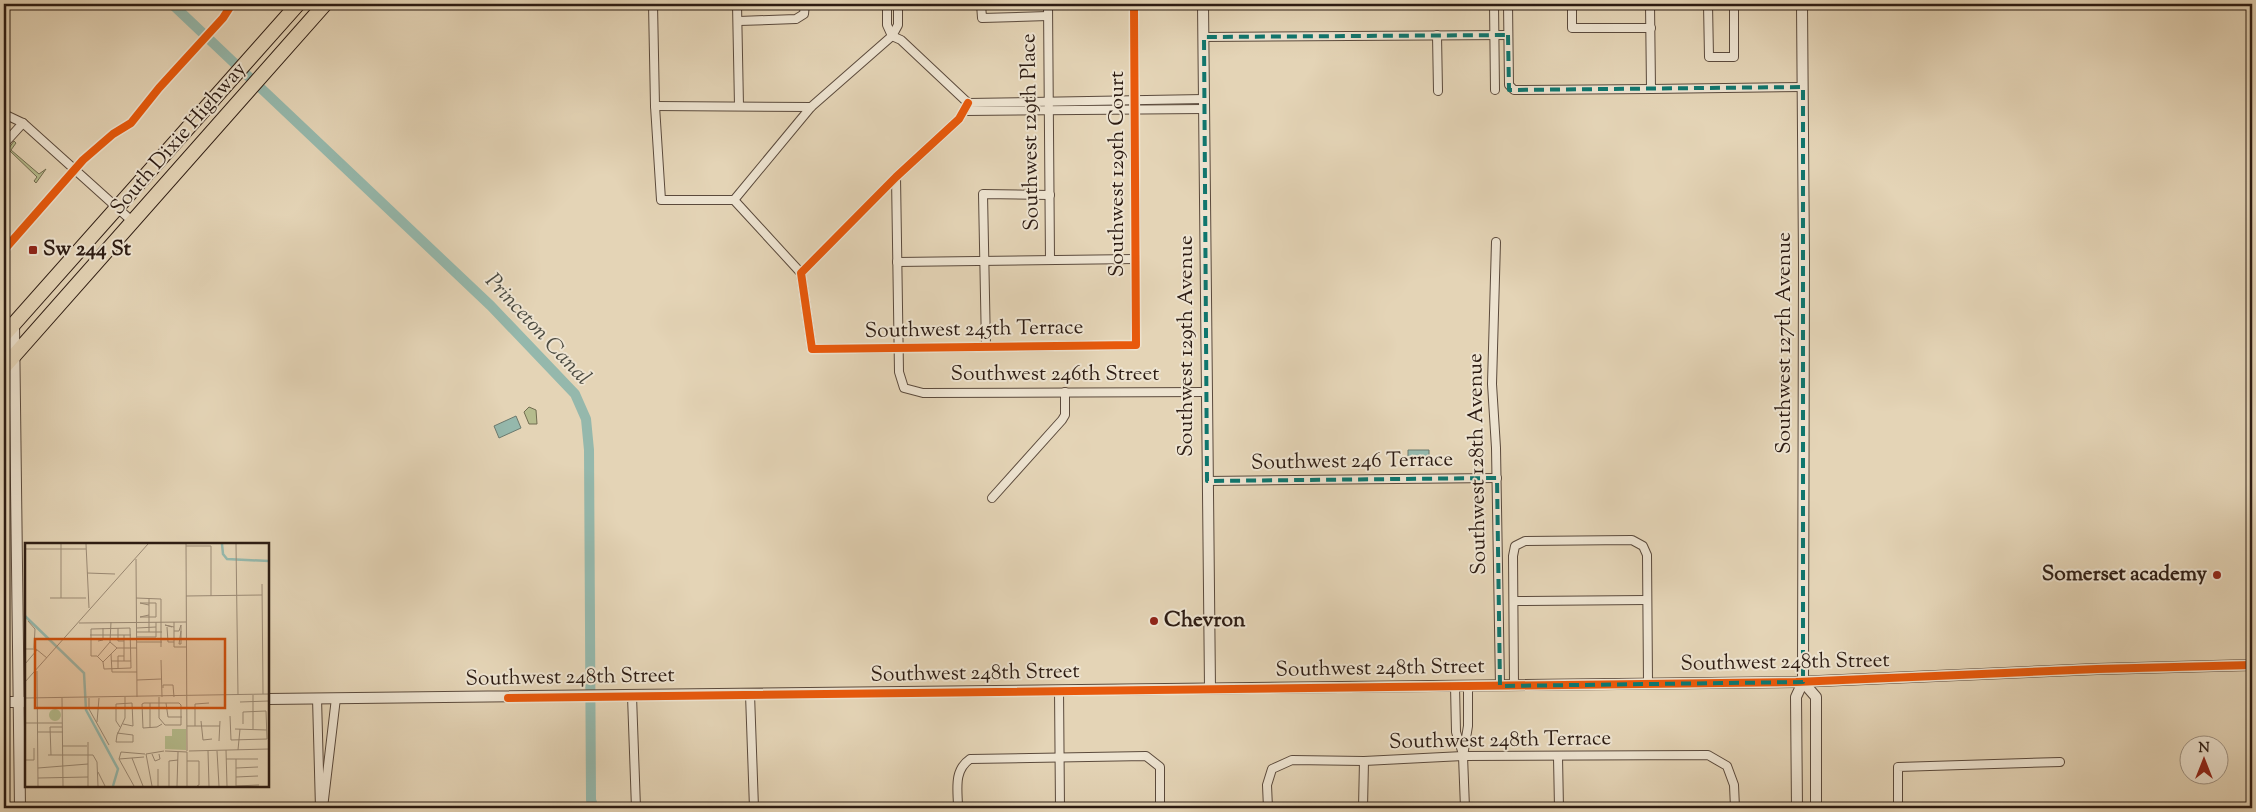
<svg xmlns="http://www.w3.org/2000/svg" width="2256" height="812" font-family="'Sorts Mill Goudy',serif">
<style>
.green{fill:#b5bc8d;stroke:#716c50}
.water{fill:#95b8ac;stroke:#6b7a6f}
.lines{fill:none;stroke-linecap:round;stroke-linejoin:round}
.canal{stroke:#95b8ac;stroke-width:10}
.minor-casing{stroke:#5b4a3c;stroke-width:10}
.tertiary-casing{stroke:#5b4a3c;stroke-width:12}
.trunk-casing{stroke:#2d1c13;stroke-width:16}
.minor{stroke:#ede3d0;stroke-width:8}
.tertiary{stroke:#ede3d0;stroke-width:10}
.trunk{stroke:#e4d4b6;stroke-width:14}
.cycleway-casing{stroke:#ede3d0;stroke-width:11}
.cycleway{stroke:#e8590c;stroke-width:8}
.marked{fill:none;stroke:#0f766e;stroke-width:4;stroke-dasharray:10 6;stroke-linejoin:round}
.poi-dot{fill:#8f2418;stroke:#ede3d0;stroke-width:2}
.labels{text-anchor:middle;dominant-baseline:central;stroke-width:4;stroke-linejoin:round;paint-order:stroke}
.street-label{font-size:21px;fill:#2d1c13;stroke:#ede3d0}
.poi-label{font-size:21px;font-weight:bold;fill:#2d1c13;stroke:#ede3d0;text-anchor:start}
.water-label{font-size:22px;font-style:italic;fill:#4c4b41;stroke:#ede3d0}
.inset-river{fill:none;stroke:#95b8ac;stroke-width:2.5}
.inset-road{fill:none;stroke:#9b8a75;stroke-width:1}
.view{fill:#cc500d;fill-opacity:0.15;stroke:#cc500d;stroke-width:2.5}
.inset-edge{fill:none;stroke:#2d1c13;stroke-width:2.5}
</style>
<rect width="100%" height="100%" fill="#e4d4b6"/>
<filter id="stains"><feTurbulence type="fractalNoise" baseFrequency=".004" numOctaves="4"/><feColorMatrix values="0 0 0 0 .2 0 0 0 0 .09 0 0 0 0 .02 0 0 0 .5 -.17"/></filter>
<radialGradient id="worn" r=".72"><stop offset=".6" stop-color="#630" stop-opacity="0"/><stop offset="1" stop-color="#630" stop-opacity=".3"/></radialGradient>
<g class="green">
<path d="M 14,141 L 16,143 L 11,150 L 39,174 L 46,169 L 36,183 L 34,181 L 37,177 L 10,151 L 4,155 Z"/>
<path d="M 529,407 L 536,410 L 537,424 L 529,424 L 524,412 Z"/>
</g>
<g class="water">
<path d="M 516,416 L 521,428 L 499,438 L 494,426 Z"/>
<path d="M 1408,450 L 1429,450 L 1429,459 L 1408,458 Z"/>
</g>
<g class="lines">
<path class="canal" d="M 172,4 L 491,306 L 575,394 L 586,419 L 589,450 L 591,800 L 594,808"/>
<defs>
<g id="minor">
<path d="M 653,4 L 655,106 L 661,200 L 734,200 L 801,273"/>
<path d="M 737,4 L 739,106"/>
<path d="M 887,4 L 887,25 L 892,36"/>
<path d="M 981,4 L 982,18 L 1048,16"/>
<path d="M 1048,4 L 1050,260"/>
<path d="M 1494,4 L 1495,90"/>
<path d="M 1508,4 L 1509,85 L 1514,90 L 1651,89"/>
<path d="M 1572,4 L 1572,28 L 1651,28"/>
<path d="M 1650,4 L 1651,89 L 1803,87"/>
<path d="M 1708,4 L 1709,57 L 1734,57 L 1734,4"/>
<path d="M 739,21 L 796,19 L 804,14 L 805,4"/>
<path d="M 1437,35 L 1438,91"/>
<path d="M 892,36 L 901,40 L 968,103 L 1204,99"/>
<path d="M 1204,37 L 1508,35"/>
<path d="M 968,103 L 959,119 L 896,177 L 801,273 L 812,349 L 1136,345 L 1134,4"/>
<path d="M 655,106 L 811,107"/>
<path d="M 965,111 L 1204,109"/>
<path d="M 4,114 L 23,123 L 133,222"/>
<path d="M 4,144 L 23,123"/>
<path d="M 896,177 L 899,372 L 904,388 L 923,393 L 1206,392"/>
<path d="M 734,200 L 811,107 L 892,36 L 898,25 L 898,4"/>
<path d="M 1496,242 L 1492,384 L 1496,448 L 1500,686"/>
<path d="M 897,262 L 1136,259"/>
<path d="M 986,347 L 983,194 L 1050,195"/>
<path d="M 1207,481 L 1497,478"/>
<path d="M 992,498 L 1062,420 L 1065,415 L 1065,392"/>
<path d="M 1514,601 L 1647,600"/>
<path d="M 1455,686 L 1456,732 L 1463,754"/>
<path d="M 1514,686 L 1513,556 L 1515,546 L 1525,541 L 1632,540 L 1643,546 L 1647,555 L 1648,683"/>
<path d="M 1059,690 L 1060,808"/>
<path d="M 750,694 L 754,808"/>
<path d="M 632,696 L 636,808"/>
<path d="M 317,698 L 320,808"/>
<path d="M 1558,757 L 1559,808"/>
<path d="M 323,808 L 336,698"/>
<path d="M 958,808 C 958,790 953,771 970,759 L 1146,756 L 1160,767 L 1160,808"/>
<path d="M 1268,808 L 1267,785 L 1272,769 L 1292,760 L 1364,761 L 1463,756 L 1708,755 L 1727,766 L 1734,785 L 1735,808"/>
<path d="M 1363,808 L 1364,761"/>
<path d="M 1465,808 L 1463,756 L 1468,726 L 1468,686"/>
<path d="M 1898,808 L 1898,767 L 2060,762"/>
</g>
<g id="tertiary">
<path d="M 1203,4 L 1210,688"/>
<path d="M 14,324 L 20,808"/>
<path d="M 1803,682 L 1816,697 L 1816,808"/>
<path d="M 268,699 L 1796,682 L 2097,669 L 2252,665"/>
<path d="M 4,702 L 26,702"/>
<path d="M 1797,808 L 1796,697 L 1803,682 L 1804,261 L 1802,4"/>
</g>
<g id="trunk">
<path d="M 4,335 L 298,4"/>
<path d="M 4,367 L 325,4"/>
</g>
</defs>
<use href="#minor" class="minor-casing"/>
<use href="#tertiary" class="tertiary-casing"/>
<use href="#trunk" class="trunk-casing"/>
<use href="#minor" class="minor"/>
<use href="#tertiary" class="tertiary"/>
<use href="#trunk" class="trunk"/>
<defs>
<g id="cycleway">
<path d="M 968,103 L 959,119 L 896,177 L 801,273 L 812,349 L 1136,345 L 1134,4"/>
<path d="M 4,250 L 83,160 L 113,134 L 131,123 L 159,88 L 223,18 L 232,4"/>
<path d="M 508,698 L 1796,682 L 2097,669 L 2252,665"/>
</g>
</defs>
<use href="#cycleway" class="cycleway-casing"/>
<use href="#cycleway" class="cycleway"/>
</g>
<path class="marked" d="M 1508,35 L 1509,90 L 1803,87 L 1803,682 L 1500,686 L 1497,478 L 1207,481 L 1204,37 Z"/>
<g class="poi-dot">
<rect x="28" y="245" width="10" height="10" rx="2.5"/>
<circle cx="2217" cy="575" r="5"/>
<circle cx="1154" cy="621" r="5"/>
</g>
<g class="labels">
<g class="street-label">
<text transform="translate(1031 132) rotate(-91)">Southwest 129th Place</text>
<text transform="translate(179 139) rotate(-49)">South Dixie Highway</text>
<text transform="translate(1118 174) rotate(-90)">Southwest 129th Court</text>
<text transform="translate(974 330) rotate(-1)">Southwest 245th Terrace</text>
<text transform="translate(1785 343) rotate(-90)">Southwest 127th Avenue</text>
<text transform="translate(1187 346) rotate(-90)">Southwest 129th Avenue</text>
<text x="1055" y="375">Southwest 246th Street</text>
<text transform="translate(1352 462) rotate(-1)">Southwest 246 Terrace</text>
<text transform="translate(1478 464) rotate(-91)">Southwest 128th Avenue</text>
<text transform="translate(1785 663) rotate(-1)">Southwest 248th Street</text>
<text transform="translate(1380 669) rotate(-1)">Southwest 248th Street</text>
<text transform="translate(975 674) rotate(-1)">Southwest 248th Street</text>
<text transform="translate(570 678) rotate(-1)">Southwest 248th Street</text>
<text transform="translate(1500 741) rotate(-1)">Southwest 248th Terrace</text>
</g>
<g class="poi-label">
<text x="43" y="250">Sw 244 St</text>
<text x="2207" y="575" text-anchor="end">Somerset academy</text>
<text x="1164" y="621">Chevron</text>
</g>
<g class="water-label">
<text transform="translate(537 330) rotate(47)">Princeton Canal</text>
</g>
</g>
<g transform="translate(25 543)">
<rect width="244" height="244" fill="#e4d4b6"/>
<path d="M24 172a6 6 0 1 1 12 0a6 6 0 1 1-12 0ZM 147,186 L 161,186 L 161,207 L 140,206 L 140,193 L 147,193 Z" fill="#b5bc8d"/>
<path class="inset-river" d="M 197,1 L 198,11 L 202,16 L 244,18M 0,73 L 59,130 L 61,167 L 93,226 L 88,243"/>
<path class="inset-road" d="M 36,1 L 36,55M 61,1 L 64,65M 161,1 L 162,208M 211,1 L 213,152M 161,3 L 186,3 L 186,53M 0,6 L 61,6M 111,16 L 112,154M 62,30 L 90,31M 237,41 L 238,151M 161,53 L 237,52M 25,55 L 61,55M 111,55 L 136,56 L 136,104M 124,55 L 124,89M 124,62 L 115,60 L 131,60 L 131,74 L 115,74 L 124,72M 3,78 L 10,86 L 9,105M 149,79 L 149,104 L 162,104M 54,80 L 161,79M 142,84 L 143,99 L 149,99M 147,84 L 140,82 L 149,84M 93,85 L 93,98 L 99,98M 112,85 L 131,84M 149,88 L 154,88 L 156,82 L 156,101 L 154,101 L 156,88M 112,89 L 137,89M 65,92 L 106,92M 99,92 L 99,118M 112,94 L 131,94 L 131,79M 73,98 L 78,97 L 78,85M 85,99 L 92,105 L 112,105M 85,99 L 86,79M 112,99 L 137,99M 0,106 L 11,106 L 22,115M 86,111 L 87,129 L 112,129M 73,113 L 85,99M 136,117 L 137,154M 86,118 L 106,118M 78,119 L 72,113 L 66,113 L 66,86 L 105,85 L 106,125 L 79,126 L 78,119 L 92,105M 0,121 L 12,107M 93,125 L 93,113 L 99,113M 12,128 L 13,243M 112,137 L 136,136M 0,139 L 123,1M 138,145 L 138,142 L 148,142 L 149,154M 228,152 L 228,186M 134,154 L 134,175 L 140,182 L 156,182 L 156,162 L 154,160 L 119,160 L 117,161 L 118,185 L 132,184 L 137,181M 0,155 L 244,151M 37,155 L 38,243M 64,155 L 64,166 L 84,202M 215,159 L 244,158M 141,160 L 143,174 L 157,174M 205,173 L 206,197 L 242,196M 176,178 L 178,197 L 187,196M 72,179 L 74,155M 0,180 L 37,180M 218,181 L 218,169 L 241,168 L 242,196M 162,183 L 195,183M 170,183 L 170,161 L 184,160M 95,184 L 91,178 L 91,161 L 107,160 L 108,183 L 98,181M 125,184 L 125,160M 210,186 L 242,187M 12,189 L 38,189M 92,190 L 108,192 L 108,199 L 91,199 L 92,192 L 100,175 L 100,154M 194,198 L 195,178M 63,199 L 63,243M 38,203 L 62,203M 201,207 L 202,243M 213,207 L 215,186M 140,208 L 162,209M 164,208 L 244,206 L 244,213M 183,208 L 184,243M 192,208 L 194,243M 162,209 L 162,243M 121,211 L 127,243M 121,211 L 139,208M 127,211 L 130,218 L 135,216 L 134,211M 23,212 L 68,212 L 72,219 L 73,243M 26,212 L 25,184 L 37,184M 107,215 L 118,243M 94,216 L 96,209 L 120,211M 94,216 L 109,243M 94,216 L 119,214M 201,216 L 233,216M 211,216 L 211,243M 0,217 L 9,217 L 9,205M 162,218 L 174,218 L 174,242 L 172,243M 13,225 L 63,221M 211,225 L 233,224M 133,226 L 133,243M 73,229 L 80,243M 211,234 L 233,233M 13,235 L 63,234M 144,243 L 144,218 L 153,217M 152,243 L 153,209M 211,243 L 234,242"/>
<path class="view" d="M 10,96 L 200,96 L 200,165 L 10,165 Z"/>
<rect width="244" height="244" class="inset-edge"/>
</g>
<rect width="2256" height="812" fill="none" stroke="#e4d4b6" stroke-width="20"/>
<rect x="5" y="5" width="2246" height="802" fill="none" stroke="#2d1c13" stroke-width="2.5"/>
<rect x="10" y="10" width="2236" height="792" fill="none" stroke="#2d1c13"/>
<g transform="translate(2204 760)"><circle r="24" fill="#ede3d0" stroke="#a09384"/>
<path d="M0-4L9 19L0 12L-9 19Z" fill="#8f2418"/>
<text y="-8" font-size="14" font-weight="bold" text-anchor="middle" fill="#2d1c13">N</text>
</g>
<rect width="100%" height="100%" filter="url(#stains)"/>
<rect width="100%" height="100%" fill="url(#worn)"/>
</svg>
